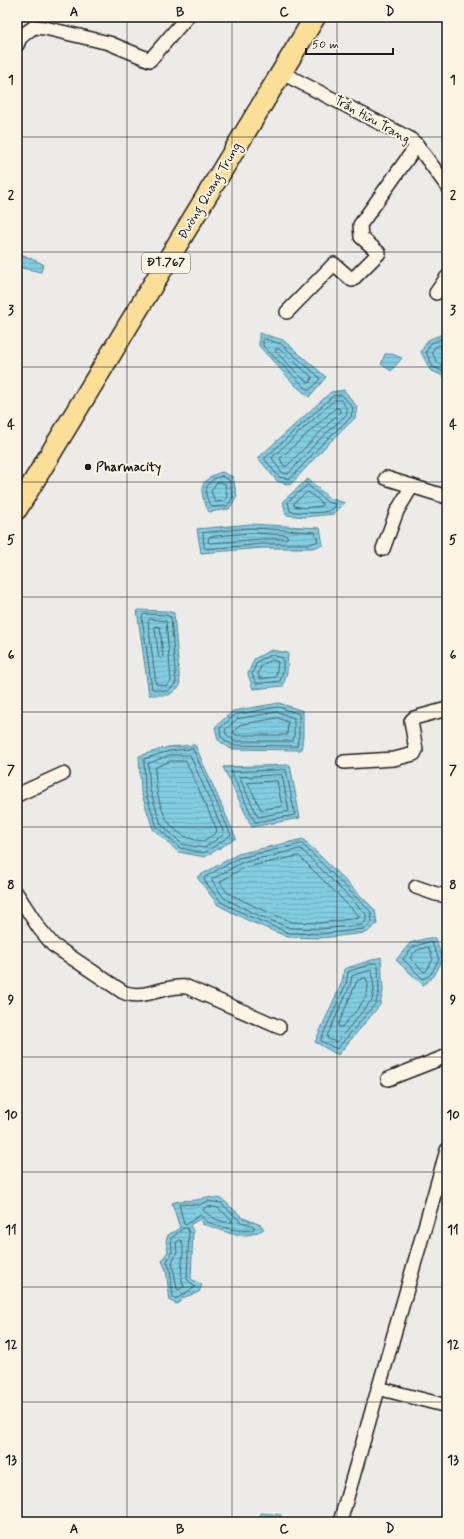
<svg xmlns="http://www.w3.org/2000/svg" width="464" height="1539" font-family="Mynerve,sans-serif">
<style>
.water{fill:url(#water-rules);stroke:#598693}
.lines{fill:none;stroke-linecap:round;stroke-linejoin:round}
.shore{stroke:#45636b;stroke-width:1}
.street-casing{stroke:#1c1c1c;stroke-width:16}
.primary-casing{stroke:#1c1c1c;stroke-width:23}
.street{stroke:#fcf5e5;stroke-width:13}
.primary{stroke:#fbdf96;stroke-width:20}
.grid{fill:none;stroke:#1c1c1c;stroke-width:1;stroke-opacity:0.55}
.poi-dot{fill:#1c1c1c;stroke:#fcf5e5;stroke-width:1.5}
.labels{text-anchor:middle;dominant-baseline:central;stroke-width:4;stroke-linejoin:round;paint-order:stroke}
.shield{fill:#fcf5e5;stroke:#5f5d58;stroke-width:1}
.shield-label{font-size:12px;font-weight:bold;fill:#1c1c1c}
.street-label{font-size:13px;fill:#1c1c1c;stroke:#fcf5e5}
.poi-label{font-size:13px;font-weight:bold;fill:#1c1c1c;stroke:#fcf5e5;text-anchor:start}
.neatline{fill:none;stroke:#1c1c1c;stroke-width:1.5}
.grid-label{font-size:13px;text-anchor:middle;font-weight:bold;fill:#1c1c1c}
</style>
<defs>
<pattern id="water-rules" width="6" height="5" patternUnits="userSpaceOnUse"><rect width="6" height="5" fill="#82cde2"/><path d="M0 2.5h6" fill="none" stroke="#70afc1"/></pattern>
</defs>
<rect width="100%" height="100%" fill="#edebe8"/>
<filter id="ink" filterUnits="userSpaceOnUse"><feTurbulence type="fractalNoise" baseFrequency=".025" numOctaves="2"/><feDisplacementMap in="SourceGraphic" scale="8" xChannelSelector="R" yChannelSelector="G"/><feConvolveMatrix kernelMatrix="1 2 1 2 8 2 1 2 1" color-interpolation-filters="sRGB"/></filter>
<g filter="url(#ink)">
<g class="water">
<path d="M 17,252 L 43,264 L 41,272 L 17,267 Z"/>
<path d="M 259,333 L 283,340 L 326,377 L 309,397 L 295,385 L 259,346 Z"/>
<path d="M 445,333 L 447,334 L 447,376 L 445,377 L 430,370 L 421,352 L 428,340 Z"/>
<path d="M 385,354 L 392,354 L 402,358 L 391,371 L 381,364 Z"/>
<path d="M 344,390 L 357,407 L 355,418 L 325,447 L 290,485 L 277,481 L 258,458 L 331,392 Z"/>
<path d="M 222,472 L 233,477 L 237,497 L 229,509 L 209,512 C 199,492 197,480 222,472 Z"/>
<path d="M 308,479 L 329,498 L 345,503 L 334,514 L 305,517 L 286,515 L 283,501 Z"/>
<path d="M 251,524 L 320,528 L 323,545 L 312,548 L 263,548 L 201,553 L 197,529 Z"/>
<path d="M 137,610 L 167,611 L 174,613 L 180,686 L 169,695 L 149,695 Z"/>
<path d="M 271,650 L 288,653 L 287,672 L 283,686 L 253,689 L 248,674 L 254,659 Z"/>
<path d="M 279,703 L 303,711 L 303,736 L 301,750 L 231,749 L 218,740 L 215,727 L 233,711 Z"/>
<path d="M 195,745 L 236,838 L 205,857 L 178,852 L 153,829 L 141,792 L 139,756 L 168,747 Z"/>
<path d="M 290,765 L 300,818 L 252,827 L 223,767 Z"/>
<path d="M 303,839 L 375,910 L 377,924 L 366,933 L 321,938 L 288,937 L 249,921 L 218,905 L 197,877 L 238,854 Z"/>
<path d="M 428,938 L 435,938 L 443,959 L 434,976 L 423,985 L 396,960 L 410,943 Z"/>
<path d="M 381,957 L 383,991 L 380,1005 L 338,1055 L 315,1042 L 342,982 L 344,969 Z"/>
<path d="M 206,1197 L 222,1199 L 243,1218 L 261,1225 L 264,1229 C 239,1243 226,1230 202,1224 L 200,1219 L 190,1225 L 193,1231 L 191,1279 L 202,1285 L 199,1292 L 185,1297 L 177,1304 L 170,1301 L 166,1270 L 162,1261 L 168,1251 L 166,1241 L 168,1235 L 180,1228 L 172,1203 C 184,1198 195,1203 206,1197 Z"/>
<path d="M 261,1513 L 281,1515 L 281,1522 L 259,1522 Z"/>
</g>
<g class="lines">
<g class="shore">
<path d="M 447,337 L 431,343 L 426,352 L 433,367 L 447,373"/>
<path d="M 265,339 L 281,344 L 319,377 L 320,379 L 310,390 L 308,390 L 263,346 L 263,341 Z"/>
<path d="M 447,342 L 435,347 L 432,352 L 437,363 L 447,367"/>
<path d="M 276,349 L 279,349 L 312,377 L 310,383 L 302,378 L 276,352 Z"/>
<path d="M 342,395 L 353,408 L 351,417 L 322,444 L 290,479 L 279,477 L 265,460 L 265,458 L 333,396 Z"/>
<path d="M 335,400 L 341,400 L 347,409 L 347,414 L 318,441 L 288,474 L 282,473 L 272,458 Z"/>
<path d="M 336,408 L 339,408 L 340,412 L 287,466 L 284,466 L 280,459 Z"/>
<path d="M 222,476 L 229,480 L 233,497 L 227,506 L 212,507 C 202,494 204,480 222,476 Z"/>
<path d="M 221,482 L 225,484 L 227,496 L 224,501 L 215,502 L 211,491 L 216,483 Z"/>
<path d="M 308,485 L 327,502 L 335,504 L 335,507 C 328,515 301,513 290,511 L 288,502 Z"/>
<path d="M 308,492 L 322,503 L 322,506 L 305,508 L 294,506 L 294,503 Z"/>
<path d="M 251,528 L 315,532 L 318,541 L 311,544 L 263,544 L 206,549 L 204,547 L 203,533 Z"/>
<path d="M 251,533 L 286,535 L 288,537 L 286,539 L 263,539 L 210,543 L 208,542 L 209,537 Z"/>
<path d="M 144,614 L 166,615 L 171,617 L 176,683 L 168,691 L 152,689 L 142,617 Z"/>
<path d="M 150,619 L 166,621 L 171,681 L 166,686 L 156,684 L 148,622 Z"/>
<path d="M 155,626 L 160,627 L 163,657 L 161,659 L 159,657 Z"/>
<path d="M 272,655 L 283,658 L 283,671 L 280,681 L 256,684 L 252,674 L 257,662 Z"/>
<path d="M 272,660 L 278,662 L 276,677 L 260,679 L 258,674 L 261,666 Z"/>
<path d="M 279,707 L 299,714 L 299,735 L 297,746 L 232,745 L 221,737 L 220,728 L 235,715 Z"/>
<path d="M 278,712 L 294,718 L 294,735 L 293,741 L 234,741 L 226,734 L 225,730 L 237,719 Z"/>
<path d="M 278,718 L 288,722 L 287,735 L 236,735 L 233,732 L 240,725 Z"/>
<path d="M 193,749 L 231,835 L 204,853 L 180,848 L 157,827 L 145,791 L 144,759 L 169,751 Z"/>
<path d="M 170,755 L 190,755 L 224,833 L 223,835 L 204,848 L 182,844 L 161,824 L 150,790 L 148,764 Z"/>
<path d="M 171,761 L 186,761 L 217,830 L 216,833 L 203,841 C 164,838 156,801 155,768 Z"/>
<path d="M 286,770 L 295,815 L 255,822 L 231,772 Z"/>
<path d="M 282,775 L 289,811 L 258,817 L 239,777 Z"/>
<path d="M 277,781 L 282,806 L 261,810 L 248,783 Z"/>
<path d="M 302,844 L 371,912 L 372,922 L 364,929 L 321,934 L 289,933 L 251,917 L 221,902 L 204,880 L 205,877 L 239,858 Z"/>
<path d="M 301,849 L 366,914 L 366,921 L 362,925 L 320,929 L 290,928 L 253,913 L 224,898 L 212,881 L 212,879 L 241,863 Z"/>
<path d="M 299,856 L 359,916 L 359,918 L 320,923 L 292,922 L 256,907 L 228,893 L 220,883 L 221,881 L 243,868 Z"/>
<path d="M 429,942 L 432,943 L 439,959 L 431,974 L 423,979 L 403,959 L 413,947 Z"/>
<path d="M 428,947 L 433,959 L 427,970 L 424,972 L 410,958 L 416,951 Z"/>
<path d="M 375,963 L 378,965 L 379,991 L 376,1003 L 337,1049 L 321,1041 L 321,1039 L 346,984 L 348,972 Z"/>
<path d="M 372,970 L 374,990 L 372,1000 L 337,1042 L 328,1039 L 327,1036 L 350,986 L 352,976 Z"/>
<path d="M 366,978 C 375,996 352,1014 342,1027 L 339,1027 L 338,1025 L 357,981 Z"/>
<path d="M 208,1201 L 221,1203 L 241,1222 L 254,1226 L 254,1229 C 246,1234 212,1226 205,1220 C 203,1218 202,1216 200,1215 L 186,1225 L 184,1224 L 179,1204 L 199,1205 Z"/>
<path d="M 208,1206 L 218,1208 L 232,1220 L 232,1222 C 222,1224 210,1217 203,1210 Z"/>
<path d="M 184,1228 L 187,1228 L 189,1232 L 187,1279 L 195,1287 L 176,1299 L 173,1297 L 170,1269 L 167,1262 L 172,1251 L 171,1239 Z"/>
<path d="M 180,1240 L 182,1241 C 186,1255 177,1273 184,1286 L 179,1290 L 177,1289 L 172,1262 L 177,1252 L 176,1243 Z"/>
</g>
<defs>
<g id="street">
<path d="M 17,45 L 20,38 L 27,32 L 34,27 L 45,28 L 109,43 L 150,60 L 187,17"/>
<path d="M 282,73 L 409,138 L 417,145 L 447,186"/>
<path d="M 436,293 L 447,277"/>
<path d="M 287,312 L 334,264 L 352,280 L 379,253 L 361,237 L 360,225 L 417,145"/>
<path d="M 386,478 L 447,497"/>
<path d="M 383,549 L 397,511 L 412,486"/>
<path d="M 344,762 L 394,759 L 414,754 L 416,750 L 411,721 L 414,718 L 447,709"/>
<path d="M 17,795 L 63,774"/>
<path d="M 416,887 L 436,894 L 447,896"/>
<path d="M 17,894 L 39,928 L 53,945 L 123,992 C 143,1001 166,984 187,987 L 279,1027"/>
<path d="M 388,1079 L 447,1056"/>
<path d="M 378,1388 L 447,1406"/>
<path d="M 340,1522 L 447,1150"/>
</g>
<path id="primary" d="M 17,509 L 315,17"/>
</defs>
<use href="#street" class="street-casing"/>
<use href="#primary" class="primary-casing"/>
<use href="#street" class="street"/>
<use href="#primary" class="primary"/>
</g>
</g>
<path class="grid" d="M 127,17 L 127,1522M 232,17 L 232,1522M 337,17 L 337,1522M 17,137 L 447,137M 17,252 L 447,252M 17,367 L 447,367M 17,482 L 447,482M 17,597 L 447,597M 17,712 L 447,712M 17,827 L 447,827M 17,942 L 447,942M 17,1057 L 447,1057M 17,1172 L 447,1172M 17,1287 L 447,1287M 17,1402 L 447,1402"/>
<circle class="poi-dot" cx="88" cy="467" r="4"/>
<g class="labels">
<rect class="shield" x="142" y="253" width="48" height="20" rx="3"/>
<g class="shield-label">
<text x="166" y="263">ĐT.767</text>
</g>
<g class="street-label">
<text transform="translate(372 120) rotate(29)">Trần Hữu Trang</text>
<text transform="translate(210 191) rotate(-59)">Đường Quang Trung</text>
</g>
<g class="poi-label">
<text x="96" y="467">Pharmacity</text>
</g>
</g>
<rect width="464" height="1539" fill="none" stroke="#fcf5e5" stroke-width="44"/>
<path d="M306 48v6h87v-6" fill="none" stroke="#1c1c1c" stroke-width="2"/>
<text x="312" y="48" font-size="12" fill="#1c1c1c" stroke="#fcf5e5" stroke-width="3" paint-order="stroke">50 m</text>
<rect x="22" y="22" width="420" height="1495" class="neatline"/>
<g class="grid-label">
<text x="74" y="16">A</text>
<text x="180" y="16">B</text>
<text x="284" y="16">C</text>
<text x="390" y="16">D</text>
<text x="11" y="84">1</text>
<text x="453" y="84">1</text>
<text x="11" y="199">2</text>
<text x="453" y="199">2</text>
<text x="11" y="314">3</text>
<text x="453" y="314">3</text>
<text x="11" y="429">4</text>
<text x="453" y="429">4</text>
<text x="11" y="544">5</text>
<text x="453" y="544">5</text>
<text x="11" y="659">6</text>
<text x="453" y="659">6</text>
<text x="11" y="774">7</text>
<text x="453" y="774">7</text>
<text x="11" y="889">8</text>
<text x="453" y="889">8</text>
<text x="11" y="1004">9</text>
<text x="453" y="1004">9</text>
<text x="11" y="1119">10</text>
<text x="453" y="1119">10</text>
<text x="11" y="1234">11</text>
<text x="453" y="1234">11</text>
<text x="11" y="1349">12</text>
<text x="453" y="1349">12</text>
<text x="11" y="1464">13</text>
<text x="453" y="1464">13</text>
<text x="74" y="1533">A</text>
<text x="180" y="1533">B</text>
<text x="284" y="1533">C</text>
<text x="390" y="1533">D</text>
</g>
</svg>
